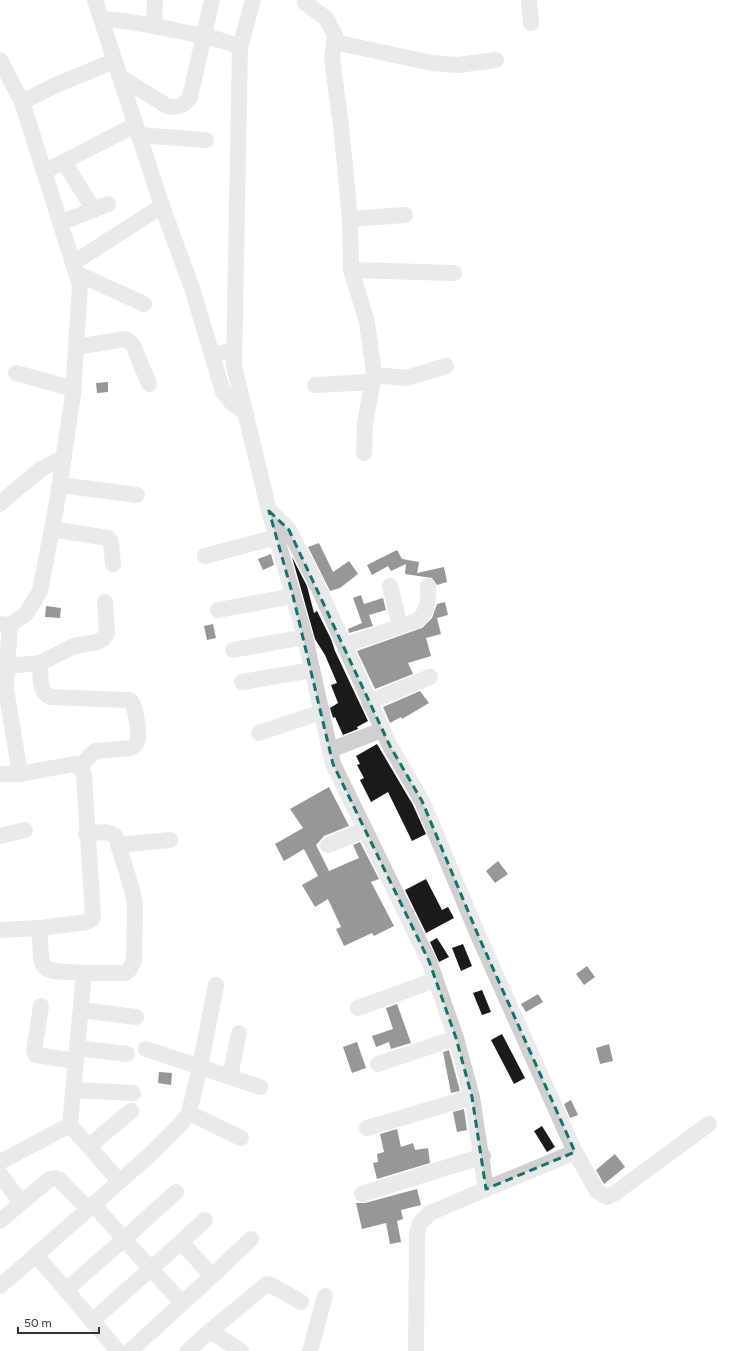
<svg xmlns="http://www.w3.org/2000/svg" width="740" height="1351" font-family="Figtree,sans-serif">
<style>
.building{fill:#1a1a1a}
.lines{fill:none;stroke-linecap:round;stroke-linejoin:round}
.minor{stroke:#d0d0d0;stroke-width:16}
.marked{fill:none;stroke:#0f766e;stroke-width:3;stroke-dasharray:8 5;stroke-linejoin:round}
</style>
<rect width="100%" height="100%" fill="#fff"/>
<g class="building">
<path d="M 108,382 L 108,392 L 97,393 L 96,383 Z"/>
<path d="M 319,543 L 333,572 L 349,561 L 358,574 L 340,588 L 330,591 L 308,547 Z"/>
<path d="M 397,550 L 402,559 L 419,562 L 417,573 L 444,567 L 447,582 L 437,585 L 432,578 L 405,574 L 406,564 L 391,571 L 388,566 L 372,575 L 367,565 Z"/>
<path d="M 271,554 L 274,565 L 263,570 L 258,559 Z"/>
<path d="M 292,557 L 307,586 L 314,613 L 317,611 L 331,639 L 335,651 L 368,721 L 357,727 L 358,729 L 343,735 L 335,717 L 333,718 L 330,708 L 338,703 L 331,685 L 337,683 L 325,655 L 315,639 Z"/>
<path d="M 361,595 L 364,604 L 383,598 L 386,610 L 369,615 L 373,626 L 349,633 L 348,629 L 362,623 L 353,598 Z"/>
<path d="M 445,602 L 448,615 L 437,618 L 441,634 L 426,638 L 431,656 L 408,663 L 413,674 L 375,689 L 357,651 L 422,628 L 432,618 L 437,604 Z"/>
<path d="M 46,606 L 61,608 L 60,618 L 45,617 Z"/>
<path d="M 213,624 L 216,638 L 207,640 L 204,626 Z"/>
<path d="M 420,691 L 429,703 L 402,719 L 401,717 L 390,723 L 383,707 Z"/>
<path d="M 377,744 L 413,805 L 426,834 L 412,841 L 388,792 L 371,802 L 360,780 L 364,778 L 357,765 L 360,764 L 356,756 Z"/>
<path d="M 329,787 L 349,826 L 324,836 L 316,845 L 329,871 L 359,858 L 353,845 L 360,842 L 379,879 L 371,882 L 394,926 L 374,936 L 372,933 L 344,946 L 336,929 L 341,927 L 328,899 L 315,907 L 302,885 L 318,876 L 304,849 L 284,861 L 275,844 L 303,828 L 290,809 Z"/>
<path d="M 498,861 L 508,874 L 495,883 L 486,871 Z"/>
<path d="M 426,879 L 442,910 L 448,907 L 454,918 L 426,933 L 405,890 Z"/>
<path d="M 437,938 L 449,957 L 439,962 L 430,942 Z"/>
<path d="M 463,944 L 472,966 L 461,971 L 452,948 Z"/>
<path d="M 587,966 L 595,977 L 584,985 L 576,974 Z"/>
<path d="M 482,990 L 491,1012 L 482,1015 L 473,993 Z"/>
<path d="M 538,994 L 543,1002 L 526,1012 L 521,1004 Z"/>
<path d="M 397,1004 L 411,1043 L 391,1049 L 389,1042 L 376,1047 L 372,1036 L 393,1029 L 386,1008 Z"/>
<path d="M 502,1034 L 525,1078 L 514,1084 L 491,1040 Z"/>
<path d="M 357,1042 L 366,1068 L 352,1073 L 343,1047 Z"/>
<path d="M 609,1044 L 613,1061 L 600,1064 L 596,1048 Z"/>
<path d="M 449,1050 L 460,1091 L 451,1093 L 443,1052 Z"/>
<path d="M 159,1072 L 172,1073 L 171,1085 L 158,1083 Z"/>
<path d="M 571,1100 L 578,1115 L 570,1118 L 564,1104 Z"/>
<path d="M 464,1109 L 467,1130 L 457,1132 L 453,1112 Z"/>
<path d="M 542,1126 L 555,1147 L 547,1152 L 534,1131 Z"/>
<path d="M 397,1129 L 401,1147 L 413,1143 L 415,1150 L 428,1148 L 430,1163 L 377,1179 L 373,1163 L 378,1162 L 377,1154 L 384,1152 L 380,1134 Z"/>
<path d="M 615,1154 L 625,1167 L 604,1184 L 596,1170 Z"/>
<path d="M 417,1189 L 421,1205 L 401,1210 L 403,1219 L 397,1221 L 401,1242 L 390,1244 L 386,1223 L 362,1229 L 356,1203 L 365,1203 Z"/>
</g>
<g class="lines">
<g class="minor">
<path d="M 95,0 L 162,206 L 192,288 L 212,355 L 234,350"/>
<path d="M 253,0 L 240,47 L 234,366 L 269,511 L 305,637 L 333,764 L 429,961 L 456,1038 L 472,1097 L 486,1189 L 430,1213 L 420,1223 L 417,1233 L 416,1351"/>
<path d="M 529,0 L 531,23"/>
<path d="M 305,3 L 326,18 L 335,35 L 332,58 L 341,126 L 350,219 L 351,270 L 367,322 L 373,366 L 374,375 L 365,423 L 364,453"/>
<path d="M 101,19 C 127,20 149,25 174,30 C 197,35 219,38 240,47"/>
<path d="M 154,26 L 155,0"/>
<path d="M 334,42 L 432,63 L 458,65 L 496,60"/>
<path d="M 0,60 L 22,102 L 80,285 L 73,394 L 57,502 L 40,591 L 26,614 L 10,625 L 0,624"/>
<path d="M 119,76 L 167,106 C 178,108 184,106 190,97 L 212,0"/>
<path d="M 22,102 L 54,86 L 114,61"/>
<path d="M 138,135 L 206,140"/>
<path d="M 64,162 L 94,210"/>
<path d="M 44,172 L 135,125"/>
<path d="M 350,219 L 405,215"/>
<path d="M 60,223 L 108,204"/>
<path d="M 73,263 L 162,206"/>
<path d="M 351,270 L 454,273"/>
<path d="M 76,273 L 144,304"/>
<path d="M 76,347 L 126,339 L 133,345 L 149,384"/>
<path d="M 212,355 L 223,392 L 231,402 L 246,413"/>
<path d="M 16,373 L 74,389"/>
<path d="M 374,375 L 407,378 L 446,366"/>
<path d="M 315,385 L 373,382"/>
<path d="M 60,485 L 137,495"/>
<path d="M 0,504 L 5,499 L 41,469 L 64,457"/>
<path d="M 270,511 L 289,530 L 318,587 L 390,746 L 422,801 L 478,935 L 575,1152 L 486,1189"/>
<path d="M 52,529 L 108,538 L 111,542 L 113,564"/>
<path d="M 205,556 L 277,537"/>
<path d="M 390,586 L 400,626"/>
<path d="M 218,610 L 293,596"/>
<path d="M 10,625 L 7,666 L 40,663 L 74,646 L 97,642 L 103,639 L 107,633 L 105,602"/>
<path d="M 345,645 L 416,621 C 429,612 428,600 428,586"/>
<path d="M 233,650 L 305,637"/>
<path d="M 40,663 C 41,674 38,692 50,697 L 126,700 L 130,700 C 136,705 140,735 137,742 C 136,745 133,747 130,748 L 95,751 L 79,767"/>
<path d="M 0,665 L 7,666 L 6,689 L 20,774 L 74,764 L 79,767 L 84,775 L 93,916 L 92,919 L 87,922 L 40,928 L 0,930"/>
<path d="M 242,682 L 312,670"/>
<path d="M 369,702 L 430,677"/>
<path d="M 259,733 L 322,712"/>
<path d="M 330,750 L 382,730"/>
<path d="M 0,774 L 20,774"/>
<path d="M 0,836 L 25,830"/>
<path d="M 118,845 L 170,840"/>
<path d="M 328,845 L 365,830"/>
<path d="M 40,928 C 41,975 37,970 84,973"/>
<path d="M 41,1006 L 34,1051 L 36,1055 L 76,1061"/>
<path d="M 358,1008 L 435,980"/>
<path d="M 81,1010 L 136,1017"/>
<path d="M 77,1048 L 127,1054"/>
<path d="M 146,1049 L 260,1087"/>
<path d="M 378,1064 L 456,1038"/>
<path d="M 230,1077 L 239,1033"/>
<path d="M 74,1090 L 133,1093"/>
<path d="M 189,1113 L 241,1138"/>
<path d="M 70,1125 L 84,973 L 125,973 L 130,969 L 134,960 L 135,905 L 133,893 L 116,837 C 109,829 96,833 86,834"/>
<path d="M 367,1128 L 472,1097"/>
<path d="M 89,1146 L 131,1111"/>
<path d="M 575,1152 L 597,1191 L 607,1197 L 615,1193 L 709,1124"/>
<path d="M 0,1162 L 70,1125 L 119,1181"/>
<path d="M 0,1174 L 21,1203 L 0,1221"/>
<path d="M 362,1194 L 483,1156"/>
<path d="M 21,1203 L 50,1179 L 55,1178 L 60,1180 L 88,1209"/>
<path d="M 93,1204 L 124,1239 L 176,1192"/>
<path d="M 181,1242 L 205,1220"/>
<path d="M 36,1255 L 152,1153 L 180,1125 L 189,1113 L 200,1067 L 216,985"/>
<path d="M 212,1276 L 251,1239"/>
<path d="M 0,1286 L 36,1255 L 118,1351"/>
<path d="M 66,1290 L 124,1239 L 182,1303"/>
<path d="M 92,1321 L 181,1242 L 212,1276 L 130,1351"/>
<path d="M 188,1351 L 210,1331"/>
<path d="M 241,1351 L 210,1331 L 267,1284 L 271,1285 L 301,1302"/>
<path d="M 310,1351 L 325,1296"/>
</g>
</g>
<path d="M0 0H740V1351H0ZM 269,511 L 289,530 L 390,746 L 422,801 L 478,935 L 575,1152 L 486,1189 L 472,1097 L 456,1038 L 429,961 L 333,764 L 293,596 Z" fill="#fff" fill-opacity=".55" fill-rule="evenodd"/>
<path class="marked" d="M 269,511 L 289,530 L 390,746 L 422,801 L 478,935 L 575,1152 L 486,1189 L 472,1097 L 456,1038 L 429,961 L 333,764 L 293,596 Z"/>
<path d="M18 1327v6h81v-6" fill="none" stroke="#333333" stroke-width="2"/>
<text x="24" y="1327" font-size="12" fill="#333333" stroke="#ffffff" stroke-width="3" paint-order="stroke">50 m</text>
</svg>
